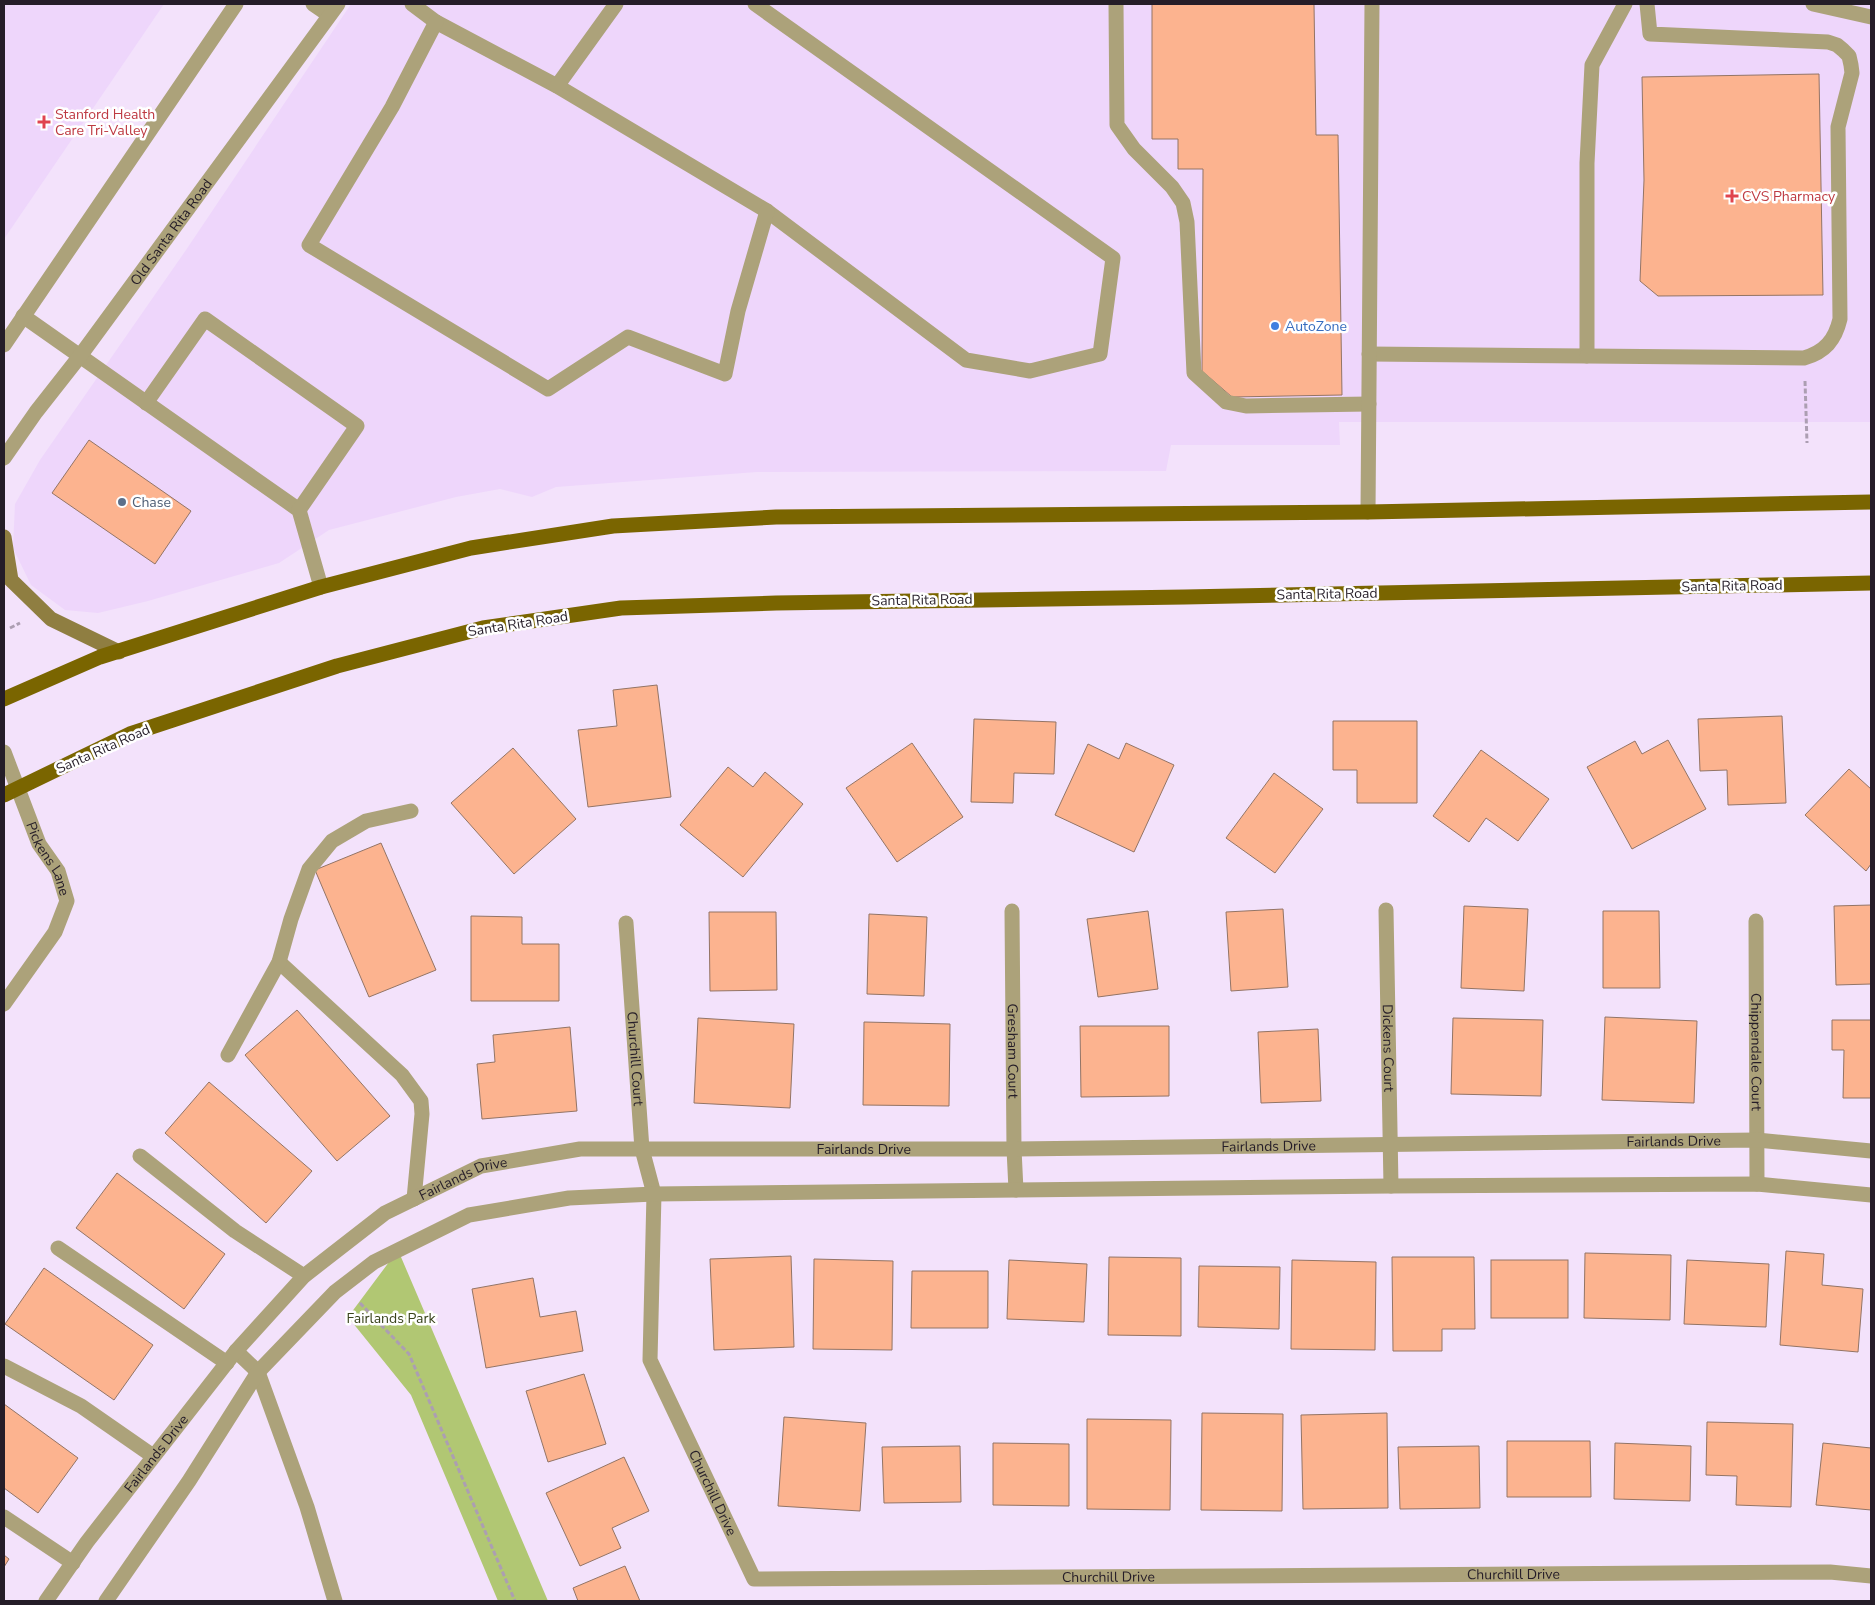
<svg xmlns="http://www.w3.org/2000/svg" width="1875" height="1605" font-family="'Nunito Sans',sans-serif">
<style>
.built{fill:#eed6fb}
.green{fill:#b1c773}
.building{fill:#fcb38f;stroke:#937465}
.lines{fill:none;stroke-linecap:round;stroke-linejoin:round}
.path{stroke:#ac9eb2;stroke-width:3;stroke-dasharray:5 2.5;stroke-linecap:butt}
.lane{stroke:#aca27a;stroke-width:15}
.street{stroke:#aca27a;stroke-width:15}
.secondary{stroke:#8f7e41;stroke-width:15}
.primary{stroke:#7a6500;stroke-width:15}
.health-dot{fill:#e0444e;stroke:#fff;stroke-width:2}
.shop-dot{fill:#3f7fe0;stroke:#fff;stroke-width:2}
.service-dot{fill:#5c6f8a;stroke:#fff;stroke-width:2}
.labels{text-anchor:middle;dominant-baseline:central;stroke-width:5;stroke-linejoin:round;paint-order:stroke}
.health-label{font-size:14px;fill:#be3a42;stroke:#fff;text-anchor:start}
.street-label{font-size:14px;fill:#251d28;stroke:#fff}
.shop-label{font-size:14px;fill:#366cbe;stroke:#fff;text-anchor:start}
.service-label{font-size:14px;fill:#4e5e75;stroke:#fff;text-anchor:start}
.park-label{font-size:14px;fill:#39431c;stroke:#fff}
</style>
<rect width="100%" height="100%" fill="#f3e2fb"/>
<g class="built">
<path d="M 4,4 L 164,4 L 4,239 Z"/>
<path d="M 351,4 L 1871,4 L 1871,422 L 1339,422 L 1340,445 L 1171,445 L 1166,471 L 757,472 L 556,487 L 532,497 L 500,489 L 456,497 L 329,530 L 279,563 L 148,601 L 98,613 L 65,610 L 31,585 L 13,548 L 15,504 L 40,460 L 186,250 Z"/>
</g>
<path class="green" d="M 398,1250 L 548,1601 L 498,1601 L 411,1395 L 348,1317 Z"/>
<g class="building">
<path d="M 1152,4 L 1314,4 L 1316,135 L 1338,135 L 1342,395 L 1232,397 L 1202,371 L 1203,169 L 1178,169 L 1178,139 L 1152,139 Z"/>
<path d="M 1819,74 L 1823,295 L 1658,296 L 1640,281 L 1644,180 L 1642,77 Z"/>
<path d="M 89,440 L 191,511 L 155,564 L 52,493 Z"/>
<path d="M 657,685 L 671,797 L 588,807 L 578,730 L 617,726 L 613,690 Z"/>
<path d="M 1782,716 L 1786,803 L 1728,805 L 1727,770 L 1700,771 L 1698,719 Z"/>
<path d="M 974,719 L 1056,722 L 1054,774 L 1014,773 L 1013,803 L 971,802 Z"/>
<path d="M 1333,721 L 1417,721 L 1417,803 L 1357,803 L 1357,770 L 1333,770 Z"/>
<path d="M 1668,740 L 1706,809 L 1632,849 L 1587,767 L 1635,741 L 1642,754 Z"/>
<path d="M 912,743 L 963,817 L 897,862 L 846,788 Z"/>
<path d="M 1126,743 L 1174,765 L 1134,852 L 1055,815 L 1088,744 L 1119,759 Z"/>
<path d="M 513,748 L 576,819 L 514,874 L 451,803 Z"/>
<path d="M 1481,750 L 1549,799 L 1518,841 L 1486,818 L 1469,842 L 1433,816 Z"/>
<path d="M 728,767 L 753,787 L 765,772 L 803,804 L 743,877 L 680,825 Z"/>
<path d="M 1849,769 L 1871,789 L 1871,864 L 1866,871 L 1805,815 Z"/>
<path d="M 1274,773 L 1323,809 L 1275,873 L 1226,838 Z"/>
<path d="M 381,843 L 436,970 L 369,997 L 315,870 Z"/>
<path d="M 1871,905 L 1871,984 L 1836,985 L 1834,906 Z"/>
<path d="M 1464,906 L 1528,909 L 1524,991 L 1461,988 Z"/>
<path d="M 1283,909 L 1288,987 L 1231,991 L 1226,912 Z"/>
<path d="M 1148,911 L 1158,989 L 1098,997 L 1087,919 Z"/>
<path d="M 1603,911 L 1659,911 L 1660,988 L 1603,988 Z"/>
<path d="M 709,912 L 776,912 L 777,990 L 710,991 Z"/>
<path d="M 869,914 L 927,917 L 924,996 L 867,994 Z"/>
<path d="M 471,916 L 522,917 L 522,944 L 559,944 L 559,1001 L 471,1001 Z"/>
<path d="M 297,1010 L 390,1116 L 337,1161 L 245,1055 Z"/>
<path d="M 1605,1017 L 1697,1021 L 1694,1103 L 1602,1100 Z"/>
<path d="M 698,1018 L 794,1024 L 790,1108 L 694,1103 Z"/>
<path d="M 1453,1018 L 1543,1020 L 1541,1096 L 1451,1094 Z"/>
<path d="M 1832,1020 L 1871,1020 L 1871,1098 L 1843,1098 L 1844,1050 L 1832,1050 Z"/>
<path d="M 864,1022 L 950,1024 L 949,1106 L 863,1105 Z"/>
<path d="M 1080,1026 L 1169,1026 L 1169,1096 L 1081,1097 Z"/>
<path d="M 570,1027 L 577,1111 L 482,1119 L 477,1064 L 495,1062 L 493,1035 Z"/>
<path d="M 1318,1029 L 1321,1101 L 1261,1103 L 1258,1032 Z"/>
<path d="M 209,1082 L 312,1171 L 266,1223 L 165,1133 Z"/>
<path d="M 117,1173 L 225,1254 L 184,1309 L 76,1228 Z"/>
<path d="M 1786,1251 L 1824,1254 L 1822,1285 L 1863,1289 L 1858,1352 L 1780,1345 Z"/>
<path d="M 1585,1253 L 1671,1255 L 1670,1320 L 1584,1318 Z"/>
<path d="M 791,1256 L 794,1347 L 714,1350 L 710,1259 Z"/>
<path d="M 1109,1257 L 1181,1258 L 1181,1336 L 1108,1335 Z"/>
<path d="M 1392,1257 L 1474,1257 L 1475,1329 L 1442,1329 L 1442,1351 L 1393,1351 Z"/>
<path d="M 814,1259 L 893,1261 L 892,1350 L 813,1349 Z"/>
<path d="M 1009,1260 L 1087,1264 L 1084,1322 L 1007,1319 Z"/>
<path d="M 1292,1260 L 1376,1262 L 1375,1350 L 1291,1349 Z"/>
<rect x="1491" y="1260" width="77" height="58"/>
<path d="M 1687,1260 L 1769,1264 L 1766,1327 L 1684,1324 Z"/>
<path d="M 1199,1266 L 1280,1267 L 1279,1329 L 1198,1327 Z"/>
<path d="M 44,1268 L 153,1345 L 114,1400 L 5,1324 Z"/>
<path d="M 912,1271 L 988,1271 L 988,1328 L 911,1328 Z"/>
<path d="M 533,1278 L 540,1317 L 576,1311 L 583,1351 L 486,1368 L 472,1289 Z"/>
<path d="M 584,1374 L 606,1444 L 548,1462 L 526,1391 Z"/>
<path d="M 4,1404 L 78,1458 L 38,1513 L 4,1488 Z"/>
<path d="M 1202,1413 L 1283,1414 L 1282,1511 L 1201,1510 Z"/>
<path d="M 1387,1413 L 1388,1508 L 1303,1509 L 1301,1415 Z"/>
<path d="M 784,1417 L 866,1423 L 860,1511 L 778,1506 Z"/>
<path d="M 1087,1419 L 1171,1420 L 1170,1510 L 1087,1509 Z"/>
<path d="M 1707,1422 L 1793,1424 L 1791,1507 L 1736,1505 L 1737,1476 L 1706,1475 Z"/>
<path d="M 1507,1441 L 1590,1441 L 1591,1497 L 1507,1497 Z"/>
<path d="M 993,1443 L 1069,1444 L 1069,1506 L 993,1505 Z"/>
<path d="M 1615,1443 L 1691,1446 L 1690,1501 L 1614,1499 Z"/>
<path d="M 1823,1443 L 1871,1448 L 1871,1510 L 1816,1505 Z"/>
<path d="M 960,1446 L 961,1502 L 884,1503 L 882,1447 Z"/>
<path d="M 1479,1446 L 1480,1508 L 1400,1509 L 1398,1447 Z"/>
<path d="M 624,1457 L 649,1511 L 612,1528 L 621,1548 L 580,1566 L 546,1493 Z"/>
<path d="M 4,1555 L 9,1559 L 4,1567 Z"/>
<path d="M 625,1566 L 640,1601 L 578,1601 L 573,1588 Z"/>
</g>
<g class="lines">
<g class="path">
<path d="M 1805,381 L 1807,443"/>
<path d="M 10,628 L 20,623"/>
<path d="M 360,1303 L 409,1354 L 515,1601"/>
</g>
<g class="lane">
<path d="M 412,4 L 436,22 L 557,86 L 767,211 L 966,360 L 1030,371 L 1100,354 L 1113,258 L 755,4"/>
<path d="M 1116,4 L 1117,125 L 1134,149 L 1172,187 L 1183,203 L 1187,222 L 1194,373 L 1226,402 L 1246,406 L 1369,404"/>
<path d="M 1813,4 L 1871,17"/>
<path d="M 436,22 L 392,107 L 309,245 L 548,389 L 628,337 L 725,374 L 738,311 L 767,211"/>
<path d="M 557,86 L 616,4"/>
<path d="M 23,316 L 299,510 L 321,587"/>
<path d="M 1369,354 L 1587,356 L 1587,163 L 1592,65 L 1625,4"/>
<path d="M 1587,356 L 1804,358 C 1825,352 1835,340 1840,319 L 1838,127 L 1852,73 L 1851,65 L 1849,56 L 1843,50 L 1837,45 L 1828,42 L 1650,34 L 1647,4"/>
<path d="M 146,403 L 205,319 L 357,426 L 299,510"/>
<path d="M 1368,512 L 1372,4"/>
<path d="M 279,962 L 402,1075 L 421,1101 L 422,1114 L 414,1199"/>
<path d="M 228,1055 L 279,962 L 291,919 L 309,869 L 332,841 L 366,821 L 411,811"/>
<path d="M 140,1156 L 235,1231 L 304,1276"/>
<path d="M 58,1248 L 227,1363"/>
<path d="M 4,1366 L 81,1406 L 153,1456"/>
<path d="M 4,1517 L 73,1563"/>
</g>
<g class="street">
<path d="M 313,4 L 329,15"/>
<path d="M 4,345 L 236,4"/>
<path id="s1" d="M 4,458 L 36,412 L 80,356 L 338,4"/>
<path id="s2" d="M 4,752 L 39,844 L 58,871 L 67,901 L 55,932 L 4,1004"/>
<path id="s3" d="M 1386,910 L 1391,1186"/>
<path id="s4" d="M 1012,911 L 1014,1149 L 1016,1190"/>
<path id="s5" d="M 1756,921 L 1757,1184"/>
<path id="s6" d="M 626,923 L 642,1149 L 654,1194 L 650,1360 L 754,1579 L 1830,1572 L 1871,1576"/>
<path d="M 236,1351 L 258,1372 L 307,1507 L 335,1601"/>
<path id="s7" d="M 46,1601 L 87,1542 L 236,1351 L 304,1276 L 385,1213 L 481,1166 L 580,1149 L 1014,1149 L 1757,1140 L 1871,1151"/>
<path d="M 106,1601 L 189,1481 L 258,1372 L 335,1292 L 374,1262 L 469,1215 L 569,1198 L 654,1194 L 1391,1186 L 1757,1184 L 1871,1195"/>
</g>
<path class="secondary" d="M 4,537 L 11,580 L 51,619 L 119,652"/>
<g class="primary">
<path d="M 4,699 L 100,657 L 321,587 L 471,548 L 613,526 L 776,517 L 1368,512 L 1871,502"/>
<path d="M 4,795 L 130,734 L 337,666 L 483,628 L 621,608 L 776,603 L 1185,597 L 1871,583"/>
</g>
</g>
<g class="health-dot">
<path d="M41.5 114.5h5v5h5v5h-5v5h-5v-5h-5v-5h5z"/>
<path d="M1729.5 188.5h5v5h5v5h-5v5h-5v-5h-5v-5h5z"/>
</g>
<circle class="shop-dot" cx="1275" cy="326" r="5"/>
<circle class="service-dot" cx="122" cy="502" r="5"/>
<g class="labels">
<g class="health-label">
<text x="55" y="114">Stanford Health<tspan x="55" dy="16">Care Tri-Valley</tspan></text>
<text x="1742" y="196">CVS Pharmacy</text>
</g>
<g class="street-label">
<text stroke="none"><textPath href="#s1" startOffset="281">Old Santa Rita Road</textPath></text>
<text transform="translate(1732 586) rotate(-1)">Santa Rita Road</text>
<text transform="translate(1327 594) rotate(-1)">Santa Rita Road</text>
<text transform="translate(922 600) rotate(-1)">Santa Rita Road</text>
<text transform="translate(518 624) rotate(-9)">Santa Rita Road</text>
<text transform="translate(103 749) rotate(-24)">Santa Rita Road</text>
<text stroke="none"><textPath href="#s2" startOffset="116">Pickens Lane</textPath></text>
<text stroke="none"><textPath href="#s3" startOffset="138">Dickens Court</textPath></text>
<text stroke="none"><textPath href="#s4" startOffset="140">Gresham Court</textPath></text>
<text stroke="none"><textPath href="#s5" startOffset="131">Chippendale Court</textPath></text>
<text stroke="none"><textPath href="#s6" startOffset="136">Churchill Court</textPath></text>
<text stroke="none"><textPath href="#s7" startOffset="1819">Fairlands Drive</textPath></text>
<text stroke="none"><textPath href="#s7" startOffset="1414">Fairlands Drive</textPath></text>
<text stroke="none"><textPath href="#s7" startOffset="1009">Fairlands Drive</textPath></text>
<text stroke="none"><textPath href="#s7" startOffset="604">Fairlands Drive</textPath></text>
<text stroke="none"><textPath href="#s7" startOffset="184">Fairlands Drive</textPath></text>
<text stroke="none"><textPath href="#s6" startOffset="586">Churchill Drive</textPath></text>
<text stroke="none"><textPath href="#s6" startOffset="1441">Churchill Drive</textPath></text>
<text stroke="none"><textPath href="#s6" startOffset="1036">Churchill Drive</textPath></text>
</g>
<g class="shop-label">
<text x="1285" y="326">AutoZone</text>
</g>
<g class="service-label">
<text x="132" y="502">Chase</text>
</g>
<g class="park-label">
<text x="391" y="1318">Fairlands Park</text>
</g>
</g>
<rect width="1875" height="1605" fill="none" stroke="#251d28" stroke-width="10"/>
</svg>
